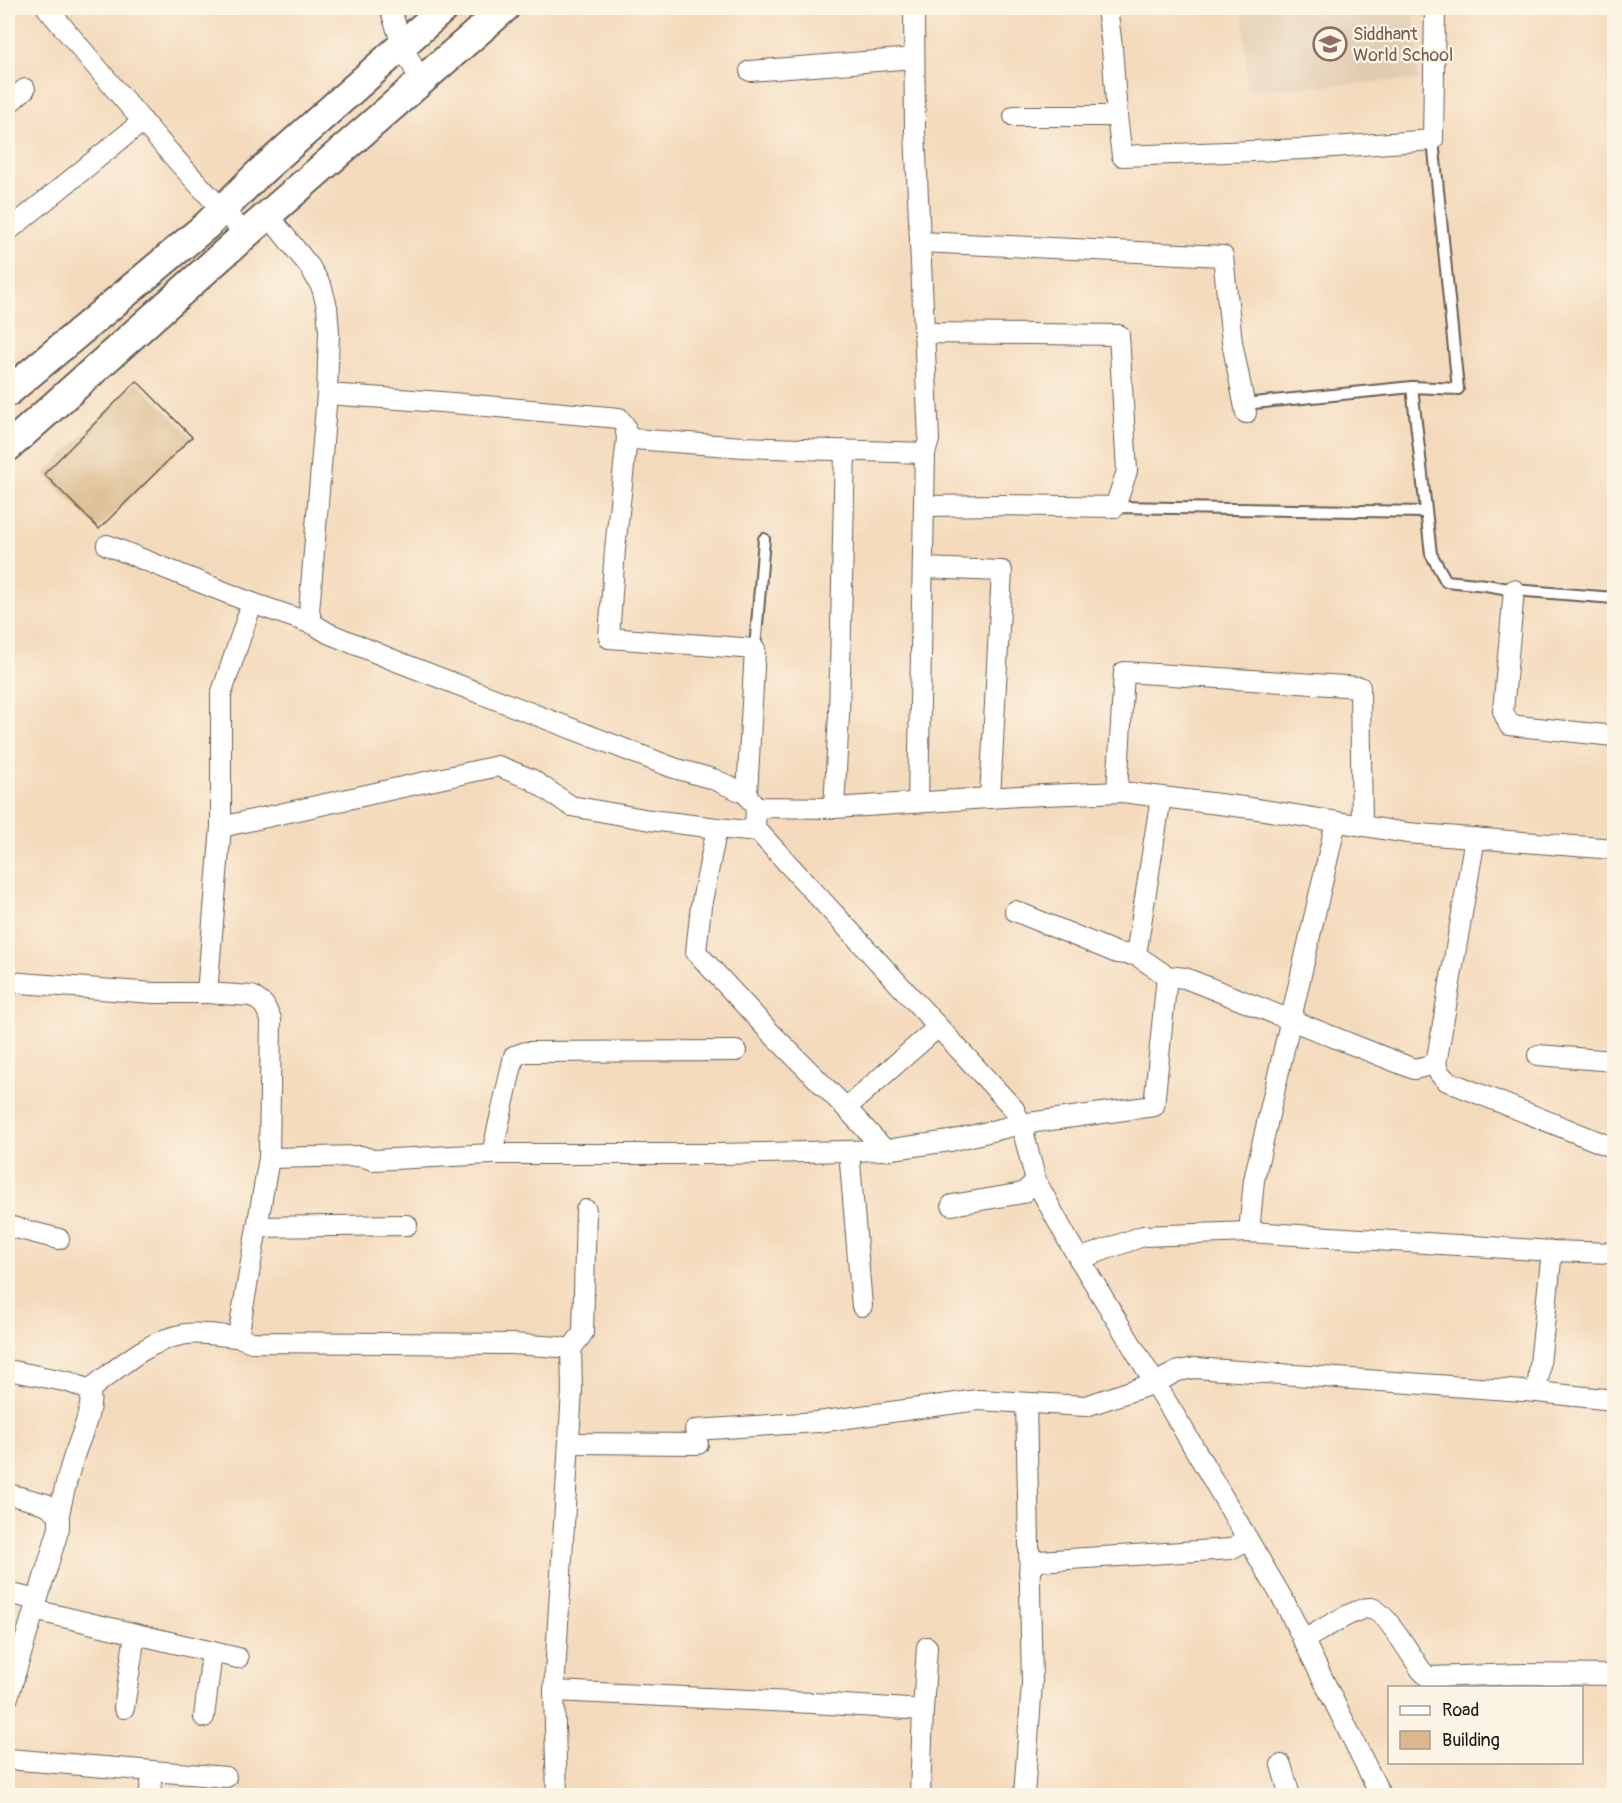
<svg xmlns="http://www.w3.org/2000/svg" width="1622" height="1803" font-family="Pangolin,sans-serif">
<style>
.built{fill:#e1ccb1}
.building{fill:#dab88b}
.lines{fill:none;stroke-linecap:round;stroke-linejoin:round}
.lane-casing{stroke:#685e54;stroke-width:14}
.street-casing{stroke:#685e54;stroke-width:22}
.secondary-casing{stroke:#685e54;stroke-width:32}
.lane{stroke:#fff;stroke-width:10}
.street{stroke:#fff;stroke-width:20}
.secondary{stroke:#fff;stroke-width:28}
.labels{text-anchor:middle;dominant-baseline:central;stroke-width:4.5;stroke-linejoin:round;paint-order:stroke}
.education-label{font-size:18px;fill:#785e54;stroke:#fcf5e5;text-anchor:start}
</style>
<rect width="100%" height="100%" fill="#fcf5e5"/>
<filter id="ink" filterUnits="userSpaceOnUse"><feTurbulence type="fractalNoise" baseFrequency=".0167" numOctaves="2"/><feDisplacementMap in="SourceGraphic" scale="12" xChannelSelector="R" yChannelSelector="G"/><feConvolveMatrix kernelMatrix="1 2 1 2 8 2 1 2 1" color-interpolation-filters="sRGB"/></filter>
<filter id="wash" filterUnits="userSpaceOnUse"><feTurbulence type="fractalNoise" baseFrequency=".008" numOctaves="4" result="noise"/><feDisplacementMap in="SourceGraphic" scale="24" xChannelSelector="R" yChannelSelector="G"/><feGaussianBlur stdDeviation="1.35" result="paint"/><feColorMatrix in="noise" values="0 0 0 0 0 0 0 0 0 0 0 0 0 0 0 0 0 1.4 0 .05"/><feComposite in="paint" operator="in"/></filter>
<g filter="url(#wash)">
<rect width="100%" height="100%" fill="#f4dabc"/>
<path class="built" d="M 1242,8 L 1414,8 L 1418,80 L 1248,90 Z"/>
<g id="blocks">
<path class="building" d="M 137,381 L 192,437 L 99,529 L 44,474 Z"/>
</g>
</g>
<g filter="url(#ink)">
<use href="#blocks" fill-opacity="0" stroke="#685e54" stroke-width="1.5"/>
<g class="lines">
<defs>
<g id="lane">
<path d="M 1412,387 L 1458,389 L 1433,140"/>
<path d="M 1244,404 L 1412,387 L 1431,554 L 1446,581 L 1486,585 L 1514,590 L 1614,598"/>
<path d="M 1115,507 L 1426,512"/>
<path d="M 755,649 L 764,539"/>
</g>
<g id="street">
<path d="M 47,8 C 111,84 175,163 246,234"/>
<path d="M 390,8 L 402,45 L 421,82"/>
<path d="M 750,71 L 914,58"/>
<path d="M 8,104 L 25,89"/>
<path d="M 1014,116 L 1117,116 L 1112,47 L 1107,8"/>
<path d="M 1117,116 L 1122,156 L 1304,149 L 1433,140 L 1435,8"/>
<path d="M 268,215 L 310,267 L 322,288 L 327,307 L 329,332 L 327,394 L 309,612 L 313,624 L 328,633 L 396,661 L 674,768 L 713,779 L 747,794 L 755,649 L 609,638 L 615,549 L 627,438"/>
<path d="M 8,231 L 143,121"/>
<path d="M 920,242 L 1223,256 L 1232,342 L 1246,413"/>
<path d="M 924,333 L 1119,335 L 1127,471 L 1115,507 L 1002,505 L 925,506"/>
<path d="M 327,394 L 441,402 L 619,418 L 625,426 L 627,438 L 633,439 L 743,447 L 925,453 L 929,440 L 915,131 L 914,8"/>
<path d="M 107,545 L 252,603"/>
<path d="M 923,568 L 1002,571 L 990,798"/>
<path d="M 1514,590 L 1503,711 L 1509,725 L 1614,736"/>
<path d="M 1117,792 L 1124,672 L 1360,687 L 1362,826"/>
<path d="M 749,798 L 756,807 L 834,808 L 839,715 L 845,450"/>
<path d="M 918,802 L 925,453"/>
<path d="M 756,807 L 755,828 L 1014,1109 L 1021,1124 L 1036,1181 L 1069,1242 L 1183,1429 L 1284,1601 L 1381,1796"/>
<path d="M 834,808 L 1019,796 L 1122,792 L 1251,808 L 1407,833 L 1614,849"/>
<path d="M 221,827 L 498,766 L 531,779 L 571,806 L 650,820 L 717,828 L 748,831 L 755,828"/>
<path d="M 717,828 L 701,906 L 696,952 L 768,1030 L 846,1108 L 938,1027"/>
<path d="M 1475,838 L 1436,1064 L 1439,1073 L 1447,1081 L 1614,1148"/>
<path d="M 1015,911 L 1117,953 L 1136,955 L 1167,976 L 1185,978 L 1414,1069 L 1436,1064"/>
<path d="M 1136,955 L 1161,797"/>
<path d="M 8,982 L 153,993 L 207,993 L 221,827 L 221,695 L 252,603 L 313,624"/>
<path d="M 207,993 L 252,996 L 264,1005 L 271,1019 L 269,1158 L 238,1337 L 252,1342 L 512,1344 L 559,1347 L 571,1349 L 572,1390 L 554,1691 L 557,1796"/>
<path d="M 1538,1055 L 1614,1061"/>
<path d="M 846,1108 L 885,1150"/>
<path d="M 849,1151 L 862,1306"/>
<path d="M 492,1154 L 514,1056 L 526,1052 L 736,1051"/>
<path d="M 269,1158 L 361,1156 L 373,1160 L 492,1154 L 720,1154 L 885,1150 L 950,1141 L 1021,1124 L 1154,1106 L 1167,976"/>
<path d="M 952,1205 L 1023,1193 L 1036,1181"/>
<path d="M 8,1226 L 59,1239"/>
<path d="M 257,1227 L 407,1225"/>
<path d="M 1249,1232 L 1254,1180 L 1336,822"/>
<path d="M 1079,1259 L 1143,1236 L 1249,1232 L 1552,1251 L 1614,1253"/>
<path d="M 571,1349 L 583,1333 L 586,1210"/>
<path d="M 8,1370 L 69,1382 L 89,1390 C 96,1406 78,1442 73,1459 C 67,1477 63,1496 59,1514"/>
<path d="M 89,1390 C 118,1368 149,1339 186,1334 C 202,1332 222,1336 238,1337"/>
<path d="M 1537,1392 L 1552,1251"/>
<path d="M 695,1430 L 818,1422 L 978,1400 L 1086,1406 L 1155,1383 L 1178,1371 L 1195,1368 L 1537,1392 L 1614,1400"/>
<path d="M 569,1443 L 698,1444"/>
<path d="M 8,1494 L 46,1504 L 59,1514 L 59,1528 L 8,1697"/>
<path d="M 1029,1572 L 1038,1561 L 1230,1549 L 1248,1540"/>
<path d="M 8,1593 L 37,1600"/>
<path d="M 34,1610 L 238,1658"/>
<path d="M 1303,1640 C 1317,1633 1358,1606 1371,1608 C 1385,1610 1412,1657 1421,1670 L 1428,1677 L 1523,1674 L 1614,1675"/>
<path d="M 554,1691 L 813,1703 L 923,1710 L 920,1796"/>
<path d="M 124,1708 L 135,1634"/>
<path d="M 923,1710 L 927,1647"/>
<path d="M 204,1717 L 212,1652"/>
<path d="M 8,1759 L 226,1777"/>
<path d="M 1281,1765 L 1290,1796"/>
<path d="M 149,1796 L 153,1771"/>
<path d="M 1024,1796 L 1032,1683 L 1026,1403"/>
</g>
<g id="secondary">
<path d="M 8,392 L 207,225 L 257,175 L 444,8"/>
<path d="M 8,447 L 246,234 L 505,8"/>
</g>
</defs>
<use href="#lane" class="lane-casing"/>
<use href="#street" class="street-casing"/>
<use href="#secondary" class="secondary-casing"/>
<use href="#lane" class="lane"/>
<use href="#street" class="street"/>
<use href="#secondary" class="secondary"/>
</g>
</g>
<defs>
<symbol id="school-ring" viewBox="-11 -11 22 22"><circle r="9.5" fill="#fcf5e5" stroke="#8d6e63" stroke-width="1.5"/><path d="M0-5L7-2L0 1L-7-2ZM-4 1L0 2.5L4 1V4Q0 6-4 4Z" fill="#8d6e63"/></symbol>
</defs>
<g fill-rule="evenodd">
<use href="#school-ring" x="1311" y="25" width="38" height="38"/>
</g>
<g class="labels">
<g class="education-label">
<text x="1353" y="34">Siddhant<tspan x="1353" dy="21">World School</tspan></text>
</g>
</g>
<rect width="1622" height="1803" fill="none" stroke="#fcf5e5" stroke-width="30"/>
<rect x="1388" y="1686" width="195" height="78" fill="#fcf5e5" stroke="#a29e95" stroke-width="1.5"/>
<rect x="1400" y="1706" width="30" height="9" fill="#ffffff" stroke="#a29e95" stroke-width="1.5"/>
<text x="1442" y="1716" font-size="18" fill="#1c1c1c">Road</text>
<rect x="1400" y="1731" width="30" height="18" fill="#dab88b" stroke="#a29e95" stroke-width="1.5"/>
<text x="1442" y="1746" font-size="18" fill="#1c1c1c">Building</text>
</svg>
